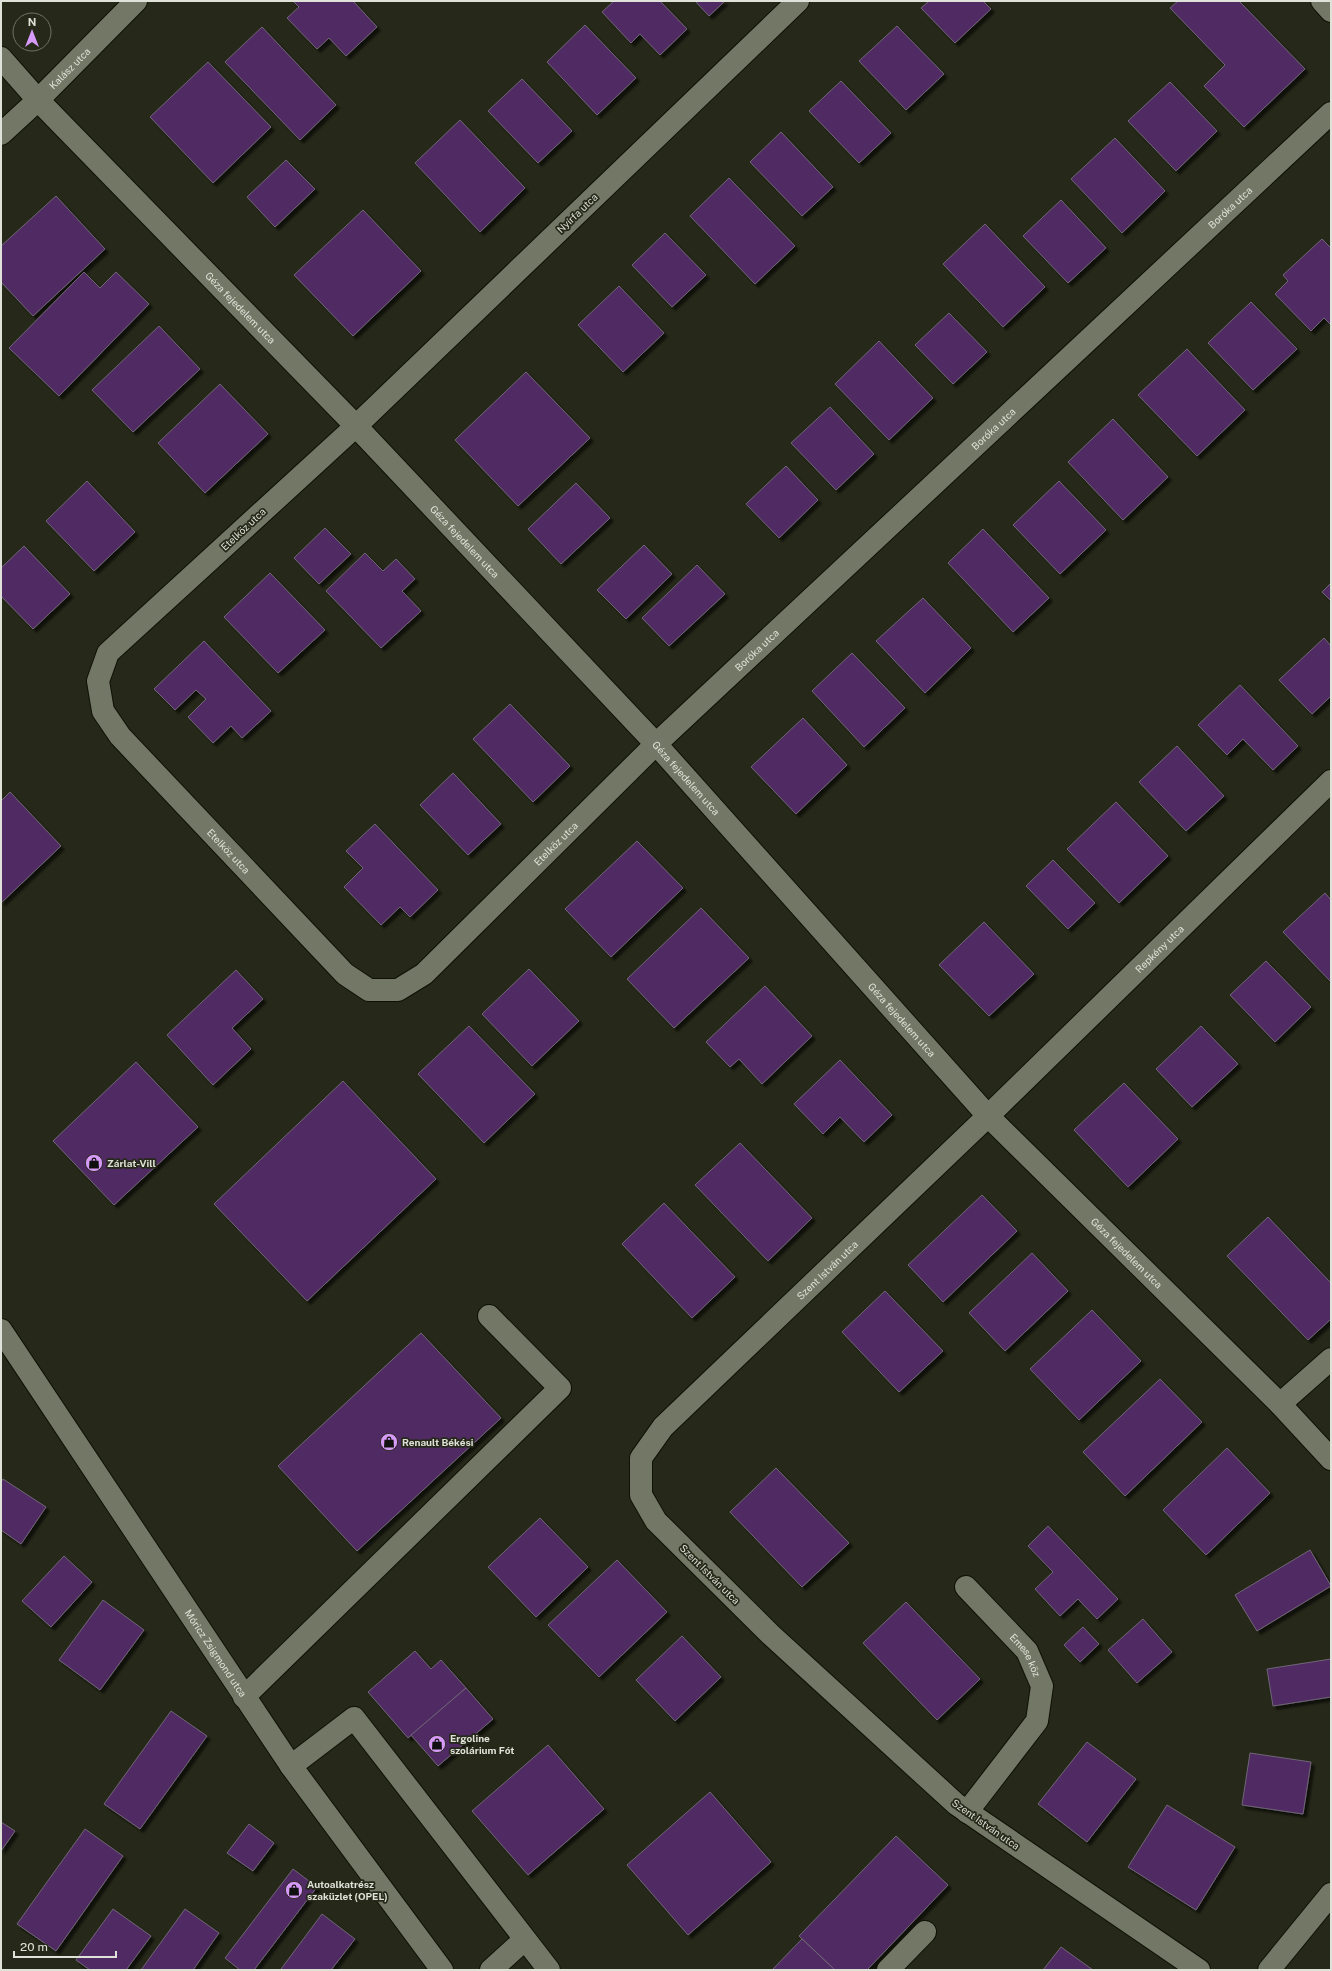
<svg xmlns="http://www.w3.org/2000/svg" width="1332" height="1971" font-family="'Public Sans',sans-serif">
<style>
.building{fill:#502a63;stroke:#706676;filter:url(#shadow)}
.lines{fill:none;stroke-linecap:round;stroke-linejoin:round}
.minor-casing{stroke:#0f1104;stroke-width:24}
.minor{stroke:#737765;stroke-width:22}
.labels{text-anchor:middle;dominant-baseline:central;stroke-width:3.5;stroke-linejoin:round;paint-order:stroke}
.street-label{font-size:10px;fill:#dfe2d8;stroke:#262919}
.poi-label{font-size:10px;font-weight:bold;fill:#dfe2d8;stroke:#262919;text-anchor:start}
</style>
<defs>
<filter id="shadow"><feDropShadow dx="3.5" dy="3.5" stdDeviation="1" flood-color="#0009"/></filter>
</defs>
<rect width="100%" height="100%" fill="#262919"/>
<g class="building">
<path d="M 293,1 L 353,1 L 377,27 L 346,56 L 329,38 L 317,49 L 287,18 L 299,7 Z"/>
<path d="M 614,1 L 660,1 L 687,29 L 660,55 L 640,34 L 631,43 L 602,12 Z"/>
<path d="M 695,1 L 725,1 L 709,16 Z"/>
<path d="M 929,1 L 983,1 L 991,9 L 955,43 L 921,8 Z"/>
<path d="M 1178,1 L 1239,1 L 1305,69 L 1244,127 L 1204,86 L 1225,65 L 1170,8 Z"/>
<path d="M 585,25 L 636,78 L 597,115 L 547,62 Z"/>
<path d="M 897,26 L 944,74 L 906,110 L 859,61 Z"/>
<path d="M 262,27 L 336,105 L 300,140 L 225,62 Z"/>
<path d="M 208,62 L 271,127 L 213,183 L 150,117 Z"/>
<path d="M 522,79 L 572,131 L 538,163 L 488,111 Z"/>
<path d="M 841,81 L 891,133 L 859,163 L 809,111 Z"/>
<path d="M 1170,82 L 1217,131 L 1176,171 L 1128,121 Z"/>
<path d="M 460,120 L 525,188 L 480,232 L 415,163 Z"/>
<path d="M 781,132 L 833,187 L 802,216 L 750,162 Z"/>
<path d="M 1115,138 L 1165,191 L 1122,233 L 1071,179 Z"/>
<path d="M 286,160 L 315,189 L 275,227 L 247,197 Z"/>
<path d="M 729,178 L 795,246 L 755,284 L 690,216 Z"/>
<path d="M 56,196 L 105,249 L 33,316 L 1,282 L 1,246 Z"/>
<path d="M 1061,200 L 1106,248 L 1068,283 L 1023,236 Z"/>
<path d="M 363,210 L 421,271 L 353,336 L 294,275 Z"/>
<path d="M 985,224 L 1045,287 L 1003,327 L 943,264 Z"/>
<path d="M 665,233 L 706,275 L 672,307 L 632,265 Z"/>
<path d="M 1322,239 L 1331,248 L 1331,325 L 1324,318 L 1311,331 L 1275,294 L 1288,281 L 1283,275 Z"/>
<path d="M 84,272 L 100,288 L 116,272 L 149,304 L 59,396 L 9,348 Z"/>
<path d="M 619,286 L 664,333 L 623,372 L 578,325 Z"/>
<path d="M 1251,302 L 1297,349 L 1253,390 L 1208,343 Z"/>
<path d="M 949,313 L 987,352 L 953,384 L 915,345 Z"/>
<path d="M 159,326 L 200,369 L 133,432 L 92,390 Z"/>
<path d="M 879,341 L 933,398 L 889,440 L 835,384 Z"/>
<path d="M 1187,349 L 1245,410 L 1197,456 L 1138,395 Z"/>
<path d="M 526,372 L 590,438 L 518,506 L 455,440 Z"/>
<path d="M 220,384 L 268,434 L 205,493 L 158,443 Z"/>
<path d="M 830,407 L 874,454 L 836,490 L 791,443 Z"/>
<path d="M 1113,419 L 1168,477 L 1123,520 L 1068,462 Z"/>
<path d="M 786,466 L 818,500 L 779,538 L 746,504 Z"/>
<path d="M 87,481 L 135,532 L 94,571 L 46,521 Z"/>
<path d="M 1059,481 L 1106,530 L 1060,574 L 1013,525 Z"/>
<path d="M 576,483 L 610,518 L 561,564 L 528,529 Z"/>
<path d="M 325,528 L 351,554 L 319,584 L 294,558 Z"/>
<path d="M 983,529 L 1049,598 L 1013,632 L 948,563 Z"/>
<path d="M 644,545 L 672,574 L 626,619 L 597,590 Z"/>
<path d="M 24,546 L 70,594 L 33,629 L 1,596 L 1,568 Z"/>
<path d="M 365,553 L 383,571 L 396,559 L 415,579 L 402,591 L 421,611 L 381,648 L 326,591 Z"/>
<path d="M 697,565 L 725,594 L 669,646 L 642,618 Z"/>
<path d="M 270,573 L 325,630 L 278,673 L 224,617 Z"/>
<path d="M 1331,583 L 1331,601 L 1322,592 Z"/>
<path d="M 923,598 L 971,648 L 925,693 L 876,641 Z"/>
<path d="M 1324,638 L 1331,646 L 1331,696 L 1312,714 L 1279,680 Z"/>
<path d="M 204,641 L 271,711 L 242,738 L 231,726 L 213,743 L 188,717 L 206,699 L 196,690 L 175,710 L 154,689 Z"/>
<path d="M 852,653 L 905,708 L 864,747 L 812,691 Z"/>
<path d="M 1240,685 L 1298,746 L 1273,770 L 1243,739 L 1227,755 L 1198,725 Z"/>
<path d="M 510,704 L 570,766 L 533,802 L 473,739 Z"/>
<path d="M 803,718 L 847,765 L 796,814 L 751,767 Z"/>
<path d="M 1177,746 L 1224,796 L 1186,831 L 1139,782 Z"/>
<path d="M 453,773 L 501,824 L 468,855 L 420,805 Z"/>
<path d="M 10,792 L 61,846 L 1,903 L 1,801 Z"/>
<path d="M 1116,802 L 1168,856 L 1119,903 L 1067,849 Z"/>
<path d="M 375,824 L 438,890 L 410,917 L 400,907 L 381,925 L 344,887 L 363,868 L 346,851 Z"/>
<path d="M 637,841 L 683,888 L 611,957 L 565,909 Z"/>
<path d="M 1053,860 L 1095,903 L 1068,929 L 1026,886 Z"/>
<path d="M 1325,893 L 1331,900 L 1331,982 L 1283,932 Z"/>
<path d="M 701,908 L 749,958 L 674,1028 L 627,979 Z"/>
<path d="M 984,922 L 1034,974 L 989,1016 L 939,965 Z"/>
<path d="M 1266,961 L 1311,1007 L 1275,1042 L 1230,995 Z"/>
<path d="M 529,969 L 579,1021 L 532,1066 L 482,1014 Z"/>
<path d="M 236,970 L 263,999 L 232,1028 L 251,1049 L 213,1085 L 167,1035 Z"/>
<path d="M 765,986 L 812,1036 L 762,1084 L 739,1059 L 730,1067 L 706,1042 Z"/>
<path d="M 469,1026 L 535,1094 L 484,1143 L 418,1074 Z"/>
<path d="M 1201,1026 L 1238,1064 L 1192,1107 L 1156,1069 Z"/>
<path d="M 840,1060 L 892,1115 L 864,1142 L 840,1117 L 823,1134 L 794,1104 Z"/>
<path d="M 136,1062 L 198,1127 L 114,1205 L 53,1141 Z"/>
<path d="M 343,1081 L 436,1179 L 307,1301 L 214,1204 Z"/>
<path d="M 1124,1083 L 1178,1139 L 1128,1187 L 1074,1130 Z"/>
<path d="M 740,1143 L 812,1218 L 768,1261 L 695,1185 Z"/>
<path d="M 982,1195 L 1017,1231 L 943,1302 L 908,1265 Z"/>
<path d="M 664,1203 L 735,1277 L 692,1318 L 622,1244 Z"/>
<path d="M 1268,1217 L 1331,1283 L 1331,1319 L 1308,1340 L 1227,1256 Z"/>
<path d="M 1032,1253 L 1068,1291 L 1005,1351 L 969,1313 Z"/>
<path d="M 885,1291 L 943,1351 L 899,1392 L 842,1332 Z"/>
<path d="M 1092,1310 L 1141,1361 L 1079,1420 L 1030,1369 Z"/>
<path d="M 421,1333 L 501,1418 L 357,1551 L 278,1466 Z"/>
<path d="M 1160,1379 L 1202,1422 L 1125,1496 L 1083,1452 Z"/>
<path d="M 1227,1448 L 1270,1493 L 1206,1555 L 1163,1510 Z"/>
<path d="M 776,1468 L 849,1543 L 802,1587 L 730,1512 Z"/>
<path d="M 3,1479 L 46,1507 L 21,1544 L 1,1530 L 1,1482 Z"/>
<path d="M 540,1518 L 588,1567 L 536,1617 L 488,1567 Z"/>
<path d="M 1048,1526 L 1118,1599 L 1097,1619 L 1078,1599 L 1060,1616 L 1035,1589 L 1053,1572 L 1028,1546 Z"/>
<path d="M 1310,1550 L 1331,1586 L 1257,1631 L 1235,1595 Z"/>
<path d="M 64,1556 L 92,1582 L 51,1627 L 22,1601 Z"/>
<path d="M 617,1560 L 667,1612 L 599,1677 L 548,1625 Z"/>
<path d="M 103,1600 L 144,1630 L 100,1690 L 59,1660 Z"/>
<path d="M 906,1602 L 980,1679 L 937,1720 L 863,1643 Z"/>
<path d="M 1143,1619 L 1172,1652 L 1137,1683 L 1108,1650 Z"/>
<path d="M 1083,1627 L 1099,1644 L 1080,1662 L 1064,1645 Z"/>
<path d="M 682,1636 L 721,1677 L 675,1721 L 636,1680 Z"/>
<path d="M 415,1651 L 431,1669 L 441,1660 L 466,1688 L 408,1738 L 368,1692 Z"/>
<path d="M 1331,1659 L 1331,1697 L 1273,1706 L 1267,1669 Z"/>
<path d="M 466,1688 L 493,1719 L 438,1766 L 411,1735 Z"/>
<path d="M 171,1711 L 207,1736 L 140,1829 L 104,1804 Z"/>
<path d="M 1087,1742 L 1136,1779 L 1087,1842 L 1038,1804 Z"/>
<path d="M 548,1745 L 604,1809 L 528,1875 L 472,1811 Z"/>
<path d="M 1250,1753 L 1311,1762 L 1303,1814 L 1242,1805 Z"/>
<path d="M 710,1792 L 771,1862 L 688,1935 L 627,1865 Z"/>
<path d="M 1167,1805 L 1235,1847 L 1196,1910 L 1128,1867 Z"/>
<path d="M 1,1822 L 15,1831 L 1,1851 Z"/>
<path d="M 249,1824 L 274,1843 L 253,1871 L 227,1853 Z"/>
<path d="M 85,1829 L 123,1856 L 56,1951 L 17,1924 Z"/>
<path d="M 896,1836 L 948,1885 L 867,1970 L 835,1970 L 799,1936 Z"/>
<path d="M 293,1869 L 317,1887 L 254,1970 L 240,1970 L 225,1958 Z"/>
<path d="M 113,1909 L 151,1936 L 126,1970 L 90,1970 L 76,1960 Z"/>
<path d="M 185,1909 L 219,1933 L 193,1970 L 141,1970 Z"/>
<path d="M 322,1914 L 355,1939 L 331,1970 L 282,1970 L 281,1969 Z"/>
<path d="M 802,1939 L 835,1970 L 772,1970 Z"/>
<path d="M 1061,1947 L 1093,1970 L 1043,1970 Z"/>
</g>
<g class="lines">
<defs>
<g id="minor">
<path id="s1" d="M 798,1 L 356,426 L 108,653 L 98,681 L 103,711 L 120,736 L 345,974 L 369,990 L 398,990 L 424,974 L 656,744 L 1331,113"/>
<path d="M 1322,1 L 1331,11"/>
<path id="s2" d="M 1,58 L 38,100 L 356,426 L 656,744 L 988,1116 L 1280,1404 L 1331,1459"/>
<path id="s3" d="M 1,134 L 38,100 L 136,1"/>
<path id="s4" d="M 1,1330 L 291,1766 L 442,1970"/>
<path d="M 1280,1404 L 1331,1359"/>
<path id="s5" d="M 966,1587 L 1027,1651 L 1042,1686 L 1037,1721 L 967,1812"/>
<path d="M 244,1697 L 560,1388 L 489,1316"/>
<path d="M 291,1766 L 354,1718 L 549,1970"/>
<path d="M 491,1970 L 524,1940"/>
<path d="M 888,1970 L 925,1932"/>
<path id="s6" d="M 1199,1970 L 956,1804 L 770,1634 L 656,1521 L 641,1495 L 641,1458 L 663,1427 L 988,1116 L 1331,781"/>
<path d="M 1269,1970 L 1331,1894"/>
</g>
</defs>
<use href="#minor" class="minor-casing"/>
<use href="#minor" class="minor"/>
</g>
<defs>
<symbol id="shop-disc" viewBox="-11 -11 22 22"><circle r="9.5" fill="#d89af8" stroke="#262919"/><path d="M-5-2.5h2.3a2.7 3.5 0 0 1 5.4 0H5L5.5 6h-11ZM-1.5-2.5h3a1.5 2.3 0 0 0-3 0Z" fill="#111"/></symbol>
</defs>
<g fill-rule="evenodd">
<use href="#shop-disc" x="84" y="1153" width="20" height="20"/>
<use href="#shop-disc" x="379" y="1432" width="20" height="20"/>
<use href="#shop-disc" x="427" y="1734" width="20" height="20"/>
<use href="#shop-disc" x="284" y="1880" width="20" height="20"/>
</g>
<g class="labels">
<g class="street-label">
<text stroke="none"><textPath href="#s3" startOffset="95">Kalász utca</textPath></text>
<text stroke="none"><textPath href="#s1" startOffset="2568">Boróka utca</textPath></text>
<text transform="translate(577 213) rotate(-44)">Nyírfa utca</text>
<text stroke="none"><textPath href="#s2" startOffset="346">Géza fejedelem utca</textPath></text>
<text stroke="none"><textPath href="#s1" startOffset="2244">Boróka utca</textPath></text>
<text transform="translate(243 529) rotate(-43)">Etelköz utca</text>
<text stroke="none"><textPath href="#s2" startOffset="670">Géza fejedelem utca</textPath></text>
<text stroke="none"><textPath href="#s1" startOffset="1920">Boróka utca</textPath></text>
<text stroke="none"><textPath href="#s2" startOffset="994">Géza fejedelem utca</textPath></text>
<text stroke="none"><textPath href="#s1" startOffset="1641">Etelköz utca</textPath></text>
<text stroke="none"><textPath href="#s1" startOffset="1198">Etelköz utca</textPath></text>
<text stroke="none"><textPath href="#s6" startOffset="1501">Repkény utca</textPath></text>
<text stroke="none"><textPath href="#s2" startOffset="1318">Géza fejedelem utca</textPath></text>
<text stroke="none"><textPath href="#s2" startOffset="1642">Géza fejedelem utca</textPath></text>
<text stroke="none"><textPath href="#s6" startOffset="1039">Szent István utca</textPath></text>
<text transform="translate(710 1574) rotate(45)">Szent István utca</text>
<text stroke="none"><textPath href="#s4" startOffset="388">Móricz Zsigmond utca</textPath></text>
<text stroke="none"><textPath href="#s5" startOffset="91">Emese köz</textPath></text>
<text transform="translate(986 1824) rotate(35)">Szent István utca</text>
</g>
<g class="poi-label">
<text x="107" y="1163">Zárlat-Vill</text>
<text x="402" y="1442">Renault Békési</text>
<text x="450" y="1738">Ergoline<tspan x="450" dy="12">szolárium Fót</tspan></text>
<text x="307" y="1884">Autoalkatrész<tspan x="307" dy="12">szaküzlet (OPEL)</tspan></text>
</g>
</g>
<rect width="1332" height="1971" fill="none" stroke="#dfe2d8" stroke-width="4"/>
<g transform="translate(32 32)"><circle r="19" fill="#262919" stroke="#707365"/>
<path d="M0-3L7 15L0 10L-7 15Z" fill="#d89af8"/>
<text y="-6" font-size="11" font-weight="bold" text-anchor="middle" fill="#dfe2d8">N</text>
</g>
<path d="M14 1951v6h102v-6" fill="none" stroke="#dfe2d8" stroke-width="2"/>
<text x="20" y="1951" font-size="12" fill="#dfe2d8" stroke="#262919" stroke-width="3" paint-order="stroke">20 m</text>
</svg>
